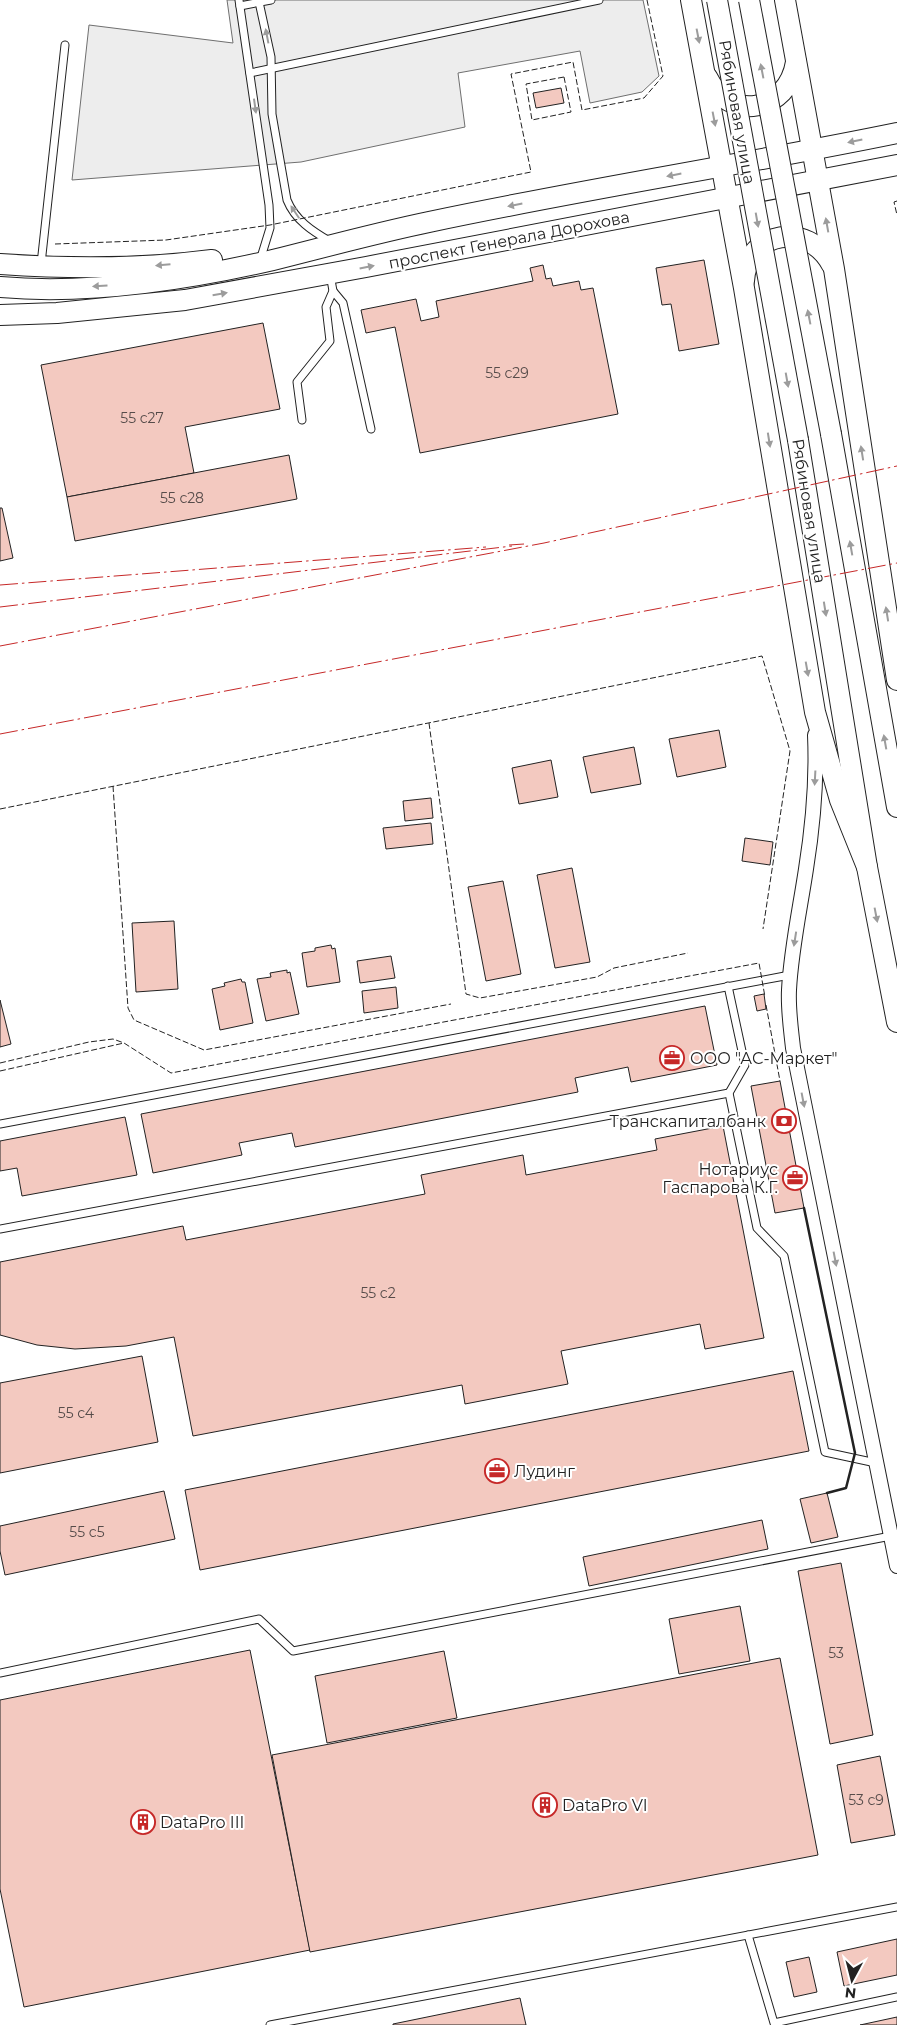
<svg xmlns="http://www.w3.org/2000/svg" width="897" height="2025" font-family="Montserrat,sans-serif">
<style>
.parking{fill:#ededed;stroke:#6f6f6f}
.building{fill:#f3c9c0;stroke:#222}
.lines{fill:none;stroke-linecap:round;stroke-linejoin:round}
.lane-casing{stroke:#222;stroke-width:9}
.street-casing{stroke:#222;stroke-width:16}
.secondary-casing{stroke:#222;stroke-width:22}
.lane{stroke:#fff;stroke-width:7}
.street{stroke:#fff;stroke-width:14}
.secondary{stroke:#fff;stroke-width:20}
.secondary-bridge-casing{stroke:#222;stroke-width:22;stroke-linecap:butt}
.secondary-bridge{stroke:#fff;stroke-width:20}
.fence{stroke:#222;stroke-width:1;stroke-dasharray:6 2.5;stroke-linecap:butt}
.wall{stroke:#222;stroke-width:2.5}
.power{stroke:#c62828;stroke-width:1;stroke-dasharray:18 4 2.5 4;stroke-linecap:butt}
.oneway{fill:#9c9c9c}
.labels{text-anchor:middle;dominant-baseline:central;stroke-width:4;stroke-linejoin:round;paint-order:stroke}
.number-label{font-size:14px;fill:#564c4a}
.street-label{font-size:16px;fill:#222;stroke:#fff}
.poi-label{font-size:16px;fill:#222;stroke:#fff;text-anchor:start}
</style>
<rect width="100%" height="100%" fill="#fff"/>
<path class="parking" d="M 227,0 L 643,0 L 659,76 L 642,92 L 590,103 L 580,51 L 458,73 L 465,127 L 301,162 L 72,180 L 89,25 L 233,43 Z"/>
<g class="building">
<path d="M 561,88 L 564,103 L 536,108 L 533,93 Z"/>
<path d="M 704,260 L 719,344 L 679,351 L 671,304 L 662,305 L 656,268 Z"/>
<path d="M 543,265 L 546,279 L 551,278 L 553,286 L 579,281 L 581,290 L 593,288 L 618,414 L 420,453 L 395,327 L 366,333 L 361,310 L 416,299 L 421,321 L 439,317 L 436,301 L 533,281 L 530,268 Z"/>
<path d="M 263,323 L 280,409 L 185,427 L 194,473 L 67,497 L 41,365 Z"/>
<path d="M 289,455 L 297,499 L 75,541 L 67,497 Z"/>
<path d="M 0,508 L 2,508 L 13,558 L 0,561 Z"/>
<path d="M 719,730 L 726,767 L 677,777 L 669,739 Z"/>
<path d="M 634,747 L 641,784 L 591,793 L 583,757 Z"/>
<path d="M 551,760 L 558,797 L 519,804 L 512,768 Z"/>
<path d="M 431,798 L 433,818 L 405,821 L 403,801 Z"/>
<path d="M 431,823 L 433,844 L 386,849 L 383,828 Z"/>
<path d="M 745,838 L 773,842 L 770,865 L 742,861 Z"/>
<path d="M 572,868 L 590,962 L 555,968 L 537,875 Z"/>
<path d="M 503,881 L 521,974 L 486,981 L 468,887 Z"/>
<path d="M 174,921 L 178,989 L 136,992 L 132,923 Z"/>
<path d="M 331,945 L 332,949 L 335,948 L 340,982 L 307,987 L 302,953 L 315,951 L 315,948 Z"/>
<path d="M 391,956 L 395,978 L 360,983 L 357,961 Z"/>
<path d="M 287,970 L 287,973 L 290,972 L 299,1014 L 266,1021 L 257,979 L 271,977 L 270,973 Z"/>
<path d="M 241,979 L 242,982 L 245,982 L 253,1023 L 220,1030 L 212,989 L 225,986 L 224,983 Z"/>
<path d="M 396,987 L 398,1008 L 364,1013 L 362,991 Z"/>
<path d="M 764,994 L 766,1009 L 757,1011 L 754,996 Z"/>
<path d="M 0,1000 L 11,1044 L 0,1047 Z"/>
<path d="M 705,1006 L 717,1065 L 631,1082 L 628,1067 L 575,1078 L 578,1092 L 295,1147 L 292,1133 L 239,1143 L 242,1155 L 153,1173 L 141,1114 Z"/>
<path d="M 780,1081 L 804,1208 L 775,1213 L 751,1086 Z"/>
<path d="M 125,1117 L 137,1175 L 22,1196 L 17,1168 L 0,1171 L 0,1141 Z"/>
<path d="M 723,1126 L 764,1338 L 705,1349 L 700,1324 L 561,1351 L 568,1384 L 465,1404 L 462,1385 L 193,1436 L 174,1337 L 126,1346 L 75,1349 L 37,1345 L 0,1335 L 0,1262 L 183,1226 L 186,1240 L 425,1194 L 421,1175 L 523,1155 L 526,1175 L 657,1150 L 655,1139 Z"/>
<path d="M 142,1356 L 158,1442 L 0,1473 L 0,1383 Z"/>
<path d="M 793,1371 L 809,1451 L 200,1570 L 185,1490 Z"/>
<path d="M 164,1491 L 175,1539 L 5,1575 L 0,1551 L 0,1526 Z"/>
<path d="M 827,1493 L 838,1537 L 811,1543 L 800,1499 Z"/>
<path d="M 762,1520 L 768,1549 L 589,1586 L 583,1557 Z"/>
<path d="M 841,1563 L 873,1735 L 830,1744 L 798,1571 Z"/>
<path d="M 740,1606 L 750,1661 L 679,1674 L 669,1619 Z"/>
<path d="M 250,1650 L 310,1950 L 24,2007 L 0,1889 L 0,1700 Z"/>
<path d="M 444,1651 L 457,1718 L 327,1743 L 315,1676 Z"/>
<path d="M 780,1658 L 818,1855 L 310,1952 L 272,1755 Z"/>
<path d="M 880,1756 L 895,1835 L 851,1843 L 837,1765 Z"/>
<path d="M 897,1939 L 897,1975 L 844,1986 L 837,1952 Z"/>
<path d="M 809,1957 L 817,1992 L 794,1997 L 786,1962 Z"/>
<path d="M 520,1998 L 526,2025 L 393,2025 L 393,2024 Z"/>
<path d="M 897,2017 L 897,2025 L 860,2025 Z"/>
</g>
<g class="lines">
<defs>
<g id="lane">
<path d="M 239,0 L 269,205 L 270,228 L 262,254"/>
<path d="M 259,2 L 271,57 L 272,114 L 287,200 C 295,220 312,231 331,242"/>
<path d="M 240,6 L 271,0"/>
<path d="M 250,73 L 599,0"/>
<path d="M 41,264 L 65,45"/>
<path d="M 333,291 L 343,303 L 371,429"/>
<path d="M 302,420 L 297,382 L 330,341 L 326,307 L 333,291 L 330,274"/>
<path d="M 728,986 L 745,1065 L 729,1093 L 757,1228 L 784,1256 L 825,1452 L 876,1463"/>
<path d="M 0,1124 L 790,975"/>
<path d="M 0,1229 L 729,1093"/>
<path d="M 0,1673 L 259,1619 L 293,1651 L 891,1536"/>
<path d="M 748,1935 L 774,2023 L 897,1997"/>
<path d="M 270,2025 L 897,1907"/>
</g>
<path id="street" d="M 815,735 C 817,780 813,825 806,869 C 800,909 791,950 789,990 C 788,1010 791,1029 793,1048 L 897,1566"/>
<g id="secondary">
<path d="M 691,0 L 744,288 L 815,712 L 840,800 L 867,867"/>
<path d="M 785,0 L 834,269 L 897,680"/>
<path d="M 707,77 C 729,123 788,112 796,62"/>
<path d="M 0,264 C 70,269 142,269 212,260"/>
<path d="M 744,281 C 747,230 809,221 832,265"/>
<path d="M 0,287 C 89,295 186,280 273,260 C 325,247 376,233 429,222 C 584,189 741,165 897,133"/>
<path d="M 0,315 L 57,313 L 185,300 L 366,267 L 897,165"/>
<path d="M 831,434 L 897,807"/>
<path d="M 798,440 L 867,867 L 897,1022"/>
</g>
</defs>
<use href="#lane" class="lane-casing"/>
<use href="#street" class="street-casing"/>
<use href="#secondary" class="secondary-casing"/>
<use href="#lane" class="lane"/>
<use href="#street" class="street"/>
<use href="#secondary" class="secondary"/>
<defs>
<g id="secondary-bridge">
<path d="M 717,0 L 798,440"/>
<path d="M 749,0 L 831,434"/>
</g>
</defs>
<use href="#secondary-bridge" class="secondary-bridge-casing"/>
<use href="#secondary-bridge" class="secondary-bridge"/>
<g class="fence">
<path d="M 564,77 L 571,112 L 532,120 L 526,84 Z"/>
<path d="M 897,201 L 894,202 L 897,215"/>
<path d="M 55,244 L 166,240 L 270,225 L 531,172 L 511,74 L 573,62 L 582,110 L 644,98 L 663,76 L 647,0"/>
<path d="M 429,723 L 466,994 L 480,998 L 597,977 L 614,968 L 688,953"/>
<path d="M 113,786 L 128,1008 L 134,1020 L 204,1050 L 451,1004"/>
<path d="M 0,809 L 762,656 L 790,751 L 763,929"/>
<path d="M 766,1005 L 780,1081"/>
<path d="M 0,1063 L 89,1042 L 113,1039 L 124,1043 L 171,1073 L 759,963 L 765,997"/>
<path d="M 0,1071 L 124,1043"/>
</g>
<path class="wall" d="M 804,1208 L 855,1453 L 846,1488 L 827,1493"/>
<g class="power">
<path d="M 509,545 L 524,544"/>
<path d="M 0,585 L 486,547"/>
<path d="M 0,607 L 512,546"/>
<path d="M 0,646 L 544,543 L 897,466"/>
<path d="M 0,734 L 897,563"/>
</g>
</g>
<defs><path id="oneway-solid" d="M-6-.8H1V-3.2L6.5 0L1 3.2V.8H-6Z" transform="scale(1.25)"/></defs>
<g class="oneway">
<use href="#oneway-solid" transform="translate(267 36) rotate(-101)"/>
<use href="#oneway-solid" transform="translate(698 36) rotate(79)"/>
<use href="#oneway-solid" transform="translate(762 71) rotate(-101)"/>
<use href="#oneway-solid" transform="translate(255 106) rotate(82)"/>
<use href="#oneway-solid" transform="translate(714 119) rotate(79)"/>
<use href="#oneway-solid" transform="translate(855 141) rotate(168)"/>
<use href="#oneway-solid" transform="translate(674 175) rotate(169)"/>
<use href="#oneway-solid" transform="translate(515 205) rotate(169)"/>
<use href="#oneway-solid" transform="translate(295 212) rotate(-124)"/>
<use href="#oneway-solid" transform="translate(757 220) rotate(80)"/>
<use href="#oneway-solid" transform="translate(827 225) rotate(-100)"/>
<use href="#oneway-solid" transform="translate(163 265) rotate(175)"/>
<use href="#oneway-solid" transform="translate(367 267) rotate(-11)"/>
<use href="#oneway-solid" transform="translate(100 286) rotate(177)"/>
<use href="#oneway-solid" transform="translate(220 294) rotate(-10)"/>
<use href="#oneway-solid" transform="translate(809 317) rotate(-101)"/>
<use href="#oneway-solid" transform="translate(787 380) rotate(80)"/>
<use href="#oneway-solid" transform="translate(769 440) rotate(81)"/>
<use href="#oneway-solid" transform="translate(862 453) rotate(-99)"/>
<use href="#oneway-solid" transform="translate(851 548) rotate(-100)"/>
<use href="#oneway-solid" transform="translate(825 609) rotate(81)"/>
<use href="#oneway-solid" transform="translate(887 614) rotate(-99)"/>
<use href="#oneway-solid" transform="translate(807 669) rotate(80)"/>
<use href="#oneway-solid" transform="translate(885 742) rotate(-100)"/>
<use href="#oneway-solid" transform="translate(815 778) rotate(93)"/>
<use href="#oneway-solid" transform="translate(876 915) rotate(79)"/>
<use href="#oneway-solid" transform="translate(795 939) rotate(99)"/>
<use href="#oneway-solid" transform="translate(803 1100) rotate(79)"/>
<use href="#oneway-solid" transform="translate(835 1259) rotate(79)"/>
</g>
<defs>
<symbol id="office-ring" viewBox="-11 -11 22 22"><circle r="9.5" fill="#fff" stroke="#c62828" stroke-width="1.5"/><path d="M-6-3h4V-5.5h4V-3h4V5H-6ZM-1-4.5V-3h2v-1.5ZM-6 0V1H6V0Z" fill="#c62828"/></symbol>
<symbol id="bank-ring" viewBox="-11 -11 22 22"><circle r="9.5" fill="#fff" stroke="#c62828" stroke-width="1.5"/><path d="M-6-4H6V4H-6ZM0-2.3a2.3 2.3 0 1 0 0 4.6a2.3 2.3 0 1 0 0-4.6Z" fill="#c62828"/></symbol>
<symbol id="building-ring" viewBox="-11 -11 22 22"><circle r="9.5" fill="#fff" stroke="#c62828" stroke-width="1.5"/><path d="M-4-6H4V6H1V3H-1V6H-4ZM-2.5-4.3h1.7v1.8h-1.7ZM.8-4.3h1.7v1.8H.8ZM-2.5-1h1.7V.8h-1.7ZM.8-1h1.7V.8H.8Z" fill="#c62828"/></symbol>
</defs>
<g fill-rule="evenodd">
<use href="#office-ring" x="658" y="1044" width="28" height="28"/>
<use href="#bank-ring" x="770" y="1107" width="28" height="28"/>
<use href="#office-ring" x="781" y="1164" width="28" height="28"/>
<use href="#office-ring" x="483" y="1457" width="28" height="28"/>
<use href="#building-ring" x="531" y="1791" width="28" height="28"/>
<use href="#building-ring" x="129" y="1808" width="28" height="28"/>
</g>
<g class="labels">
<g class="number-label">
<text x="507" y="373">55 с29</text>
<text x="142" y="418">55 с27</text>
<text x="182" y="498">55 с28</text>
<text x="378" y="1293">55 с2</text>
<text x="76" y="1413">55 с4</text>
<text x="87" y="1532">55 с5</text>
<text x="836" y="1653">53</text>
<text x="866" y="1800">53 с9</text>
</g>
<g class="street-label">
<text transform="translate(737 112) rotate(80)">Рябиновая улица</text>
<text transform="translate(509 240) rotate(-11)">проспект Генерала Дорохова</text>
<text transform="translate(809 511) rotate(81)">Рябиновая улица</text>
</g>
<g class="poi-label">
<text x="690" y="1058">ООО "АС-Маркет"</text>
<text x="766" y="1121" text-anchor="end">Транскапиталбанк</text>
<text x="778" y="1169" text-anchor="end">Нотариус<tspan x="778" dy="18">Гаспарова К.Г.</tspan></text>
<text x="514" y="1471">Лудинг</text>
<text x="562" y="1805">DataPro VI</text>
<text x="160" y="1822">DataPro III</text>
</g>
</g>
<g transform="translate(852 1980) rotate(187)" stroke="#ffffff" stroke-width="4" paint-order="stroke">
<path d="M0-4L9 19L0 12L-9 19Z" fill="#222222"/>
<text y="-8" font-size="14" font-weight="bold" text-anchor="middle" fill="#222222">N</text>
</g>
</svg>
